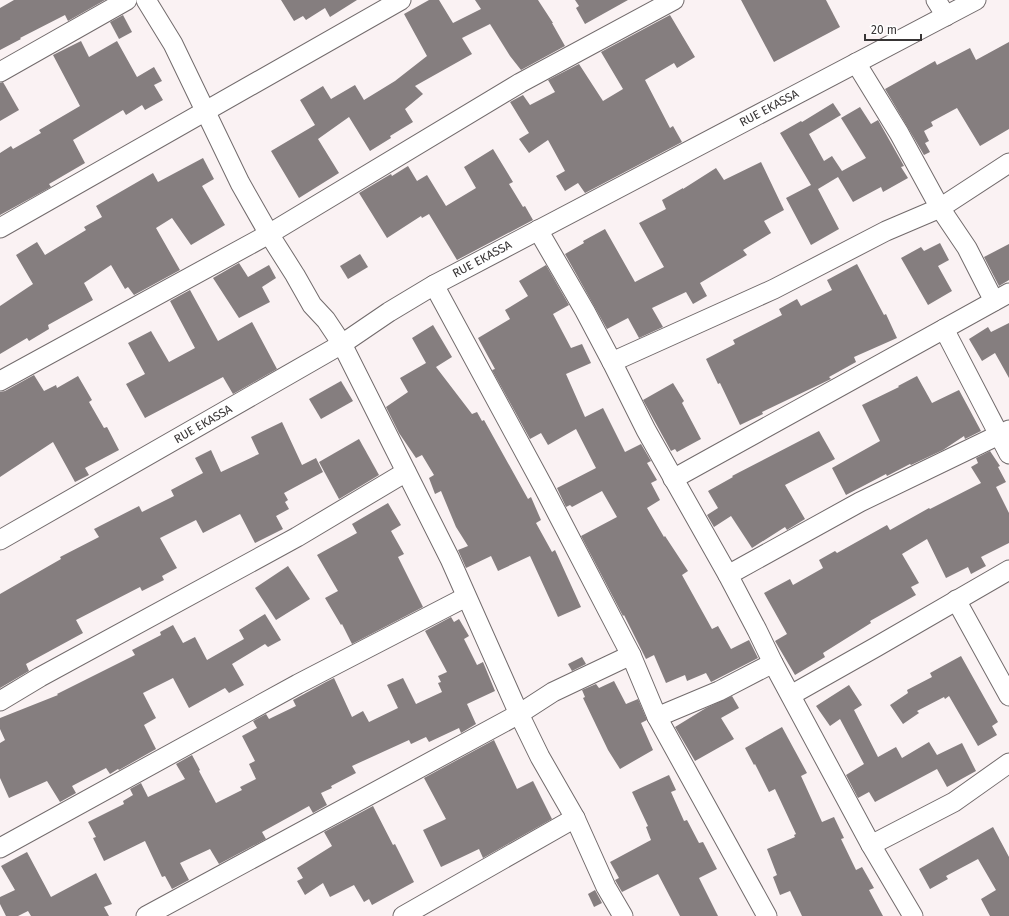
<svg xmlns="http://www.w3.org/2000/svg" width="1009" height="916" font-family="'Fira Sans',sans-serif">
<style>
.building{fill:#857e7f}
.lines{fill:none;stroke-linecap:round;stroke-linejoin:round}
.street-casing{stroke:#726b6c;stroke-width:21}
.street{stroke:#fff;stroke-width:19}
.labels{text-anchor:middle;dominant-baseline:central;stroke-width:4;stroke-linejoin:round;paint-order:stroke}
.street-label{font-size:12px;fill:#383535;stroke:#fff}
</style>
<rect width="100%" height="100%" fill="#faf2f3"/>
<g class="building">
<path d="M 14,0 L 105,0 L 68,21 L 65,15 L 20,38 L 21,39 L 0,50 L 0,8 Z"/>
<path d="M 281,0 L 357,0 L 330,17 L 325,8 L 306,20 L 303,16 L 294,21 Z"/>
<path d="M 429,0 L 439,0 L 453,23 L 481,9 L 475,0 L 538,0 L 553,23 L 552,23 L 565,46 L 521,70 L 510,56 L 490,24 L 462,38 L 472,54 L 415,86 L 423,94 L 405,109 L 413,122 L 390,136 L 391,138 L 370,151 L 349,117 L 318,139 L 339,173 L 299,198 L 271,151 L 315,125 L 300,100 L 323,86 L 331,99 L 355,85 L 364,100 L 395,81 L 427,56 L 404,14 Z"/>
<path d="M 575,0 L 628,0 L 585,24 L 576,8 L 579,6 Z"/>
<path d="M 741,0 L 826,0 L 840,27 L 774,62 Z"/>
<path d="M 123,15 L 132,32 L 119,39 L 110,22 Z"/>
<path d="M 670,15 L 695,57 L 677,68 L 674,63 L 645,80 L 670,128 L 673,126 L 682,142 L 585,193 L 578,183 L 565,191 L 556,176 L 565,171 L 548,140 L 529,153 L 519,139 L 529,133 L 510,102 L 523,95 L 530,105 L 555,92 L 548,80 L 579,64 L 603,101 L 623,89 L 601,52 Z"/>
<path d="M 81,41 L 89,57 L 117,41 L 137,77 L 154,67 L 162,81 L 154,85 L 163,100 L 145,110 L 142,105 L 126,115 L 123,110 L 73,140 L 85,163 L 49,184 L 51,187 L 0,215 L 0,153 L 11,146 L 13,149 L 41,133 L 39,130 L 80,106 L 53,55 Z"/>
<path d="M 1009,42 L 1009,129 L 980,146 L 957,108 L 931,122 L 933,126 L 924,131 L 929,141 L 925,143 L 930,152 L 924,155 L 885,89 L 935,61 L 937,65 L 970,48 L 976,60 Z"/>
<path d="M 3,82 L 19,110 L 0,121 L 0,83 Z"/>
<path d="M 833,103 L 841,115 L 809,134 L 824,161 L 832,156 L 842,171 L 866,158 L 841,118 L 860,107 L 871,124 L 878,120 L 904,166 L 901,167 L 908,178 L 883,192 L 881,187 L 853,202 L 838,177 L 818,189 L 839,229 L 811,245 L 786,198 L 811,185 L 780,133 L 801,121 L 802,122 Z"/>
<path d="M 493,149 L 513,182 L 509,184 L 523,207 L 525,206 L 533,220 L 457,260 L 429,214 L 422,218 L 421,216 L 387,238 L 359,193 L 391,174 L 392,176 L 408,166 L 417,181 L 427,175 L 446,206 L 476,188 L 464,167 Z"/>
<path d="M 203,158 L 214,179 L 202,186 L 225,225 L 191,245 L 172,218 L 156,228 L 180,270 L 134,295 L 128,287 L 125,289 L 111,265 L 84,283 L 93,300 L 48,325 L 49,329 L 29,341 L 27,338 L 0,354 L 0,306 L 33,284 L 16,255 L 37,242 L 45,255 L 86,230 L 84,227 L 102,217 L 96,206 L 153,173 L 158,182 Z"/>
<path d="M 761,162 L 784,210 L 764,221 L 771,233 L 743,250 L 747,255 L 700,283 L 707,296 L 693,304 L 686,292 L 652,308 L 663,327 L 639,338 L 628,318 L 607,329 L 565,254 L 584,243 L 583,241 L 605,229 L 635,282 L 664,267 L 639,223 L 666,209 L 662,200 L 683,188 L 683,189 L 716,168 L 724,180 Z"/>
<path d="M 940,243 L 949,260 L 938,266 L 952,291 L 928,305 L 901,258 L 921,247 L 924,251 Z"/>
<path d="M 1009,244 L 1009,280 L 999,286 L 984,257 Z"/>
<path d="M 360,254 L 368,267 L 348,279 L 340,266 Z"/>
<path d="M 239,263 L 248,277 L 269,265 L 276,278 L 262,287 L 270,302 L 239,318 L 213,278 Z"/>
<path d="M 857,264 L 884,315 L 886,314 L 897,338 L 854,357 L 856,362 L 829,377 L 831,379 L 762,412 L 763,414 L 740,425 L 720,383 L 718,384 L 706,359 L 735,344 L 733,340 L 782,315 L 779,309 L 797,299 L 801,306 L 832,290 L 827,280 Z"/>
<path d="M 546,265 L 569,305 L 553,314 L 571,348 L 582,344 L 591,363 L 566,374 L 585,417 L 603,408 L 625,452 L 641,444 L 651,461 L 647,463 L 657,480 L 651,483 L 660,500 L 647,508 L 664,537 L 665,536 L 688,571 L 682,575 L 712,629 L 718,626 L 731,649 L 749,640 L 758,658 L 711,682 L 706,673 L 687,681 L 685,675 L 666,683 L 654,655 L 646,659 L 624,615 L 623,616 L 581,536 L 617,517 L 602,491 L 572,507 L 570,505 L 566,507 L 557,488 L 596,468 L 576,429 L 548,445 L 541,433 L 530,439 L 492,370 L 495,369 L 478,338 L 510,319 L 505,310 L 528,296 L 519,281 Z"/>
<path d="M 190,290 L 218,341 L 252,322 L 277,369 L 233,394 L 223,377 L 145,418 L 126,384 L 145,374 L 128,343 L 151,331 L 169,362 L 195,348 L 170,301 Z"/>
<path d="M 1009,323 L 1009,378 L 995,353 L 982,361 L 969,339 L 988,327 L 991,332 Z"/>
<path d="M 433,325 L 452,357 L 436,367 L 472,414 L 477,412 L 482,421 L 484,420 L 528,499 L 531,497 L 541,520 L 536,523 L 552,552 L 555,550 L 581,607 L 558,617 L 530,556 L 498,571 L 491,556 L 466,568 L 458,550 L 468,546 L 456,527 L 441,491 L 435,494 L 429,478 L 434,475 L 422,455 L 416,458 L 399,433 L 386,407 L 408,392 L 400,378 L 426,363 L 412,338 Z"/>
<path d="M 34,375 L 44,391 L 56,385 L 57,388 L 78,376 L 92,400 L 89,402 L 104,428 L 107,427 L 119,450 L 85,468 L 89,475 L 75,482 L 53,442 L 0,477 L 0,392 L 5,391 Z"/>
<path d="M 917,376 L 932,403 L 959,390 L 981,431 L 965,439 L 964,436 L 943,450 L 911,465 L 910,464 L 887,476 L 886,474 L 846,495 L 832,468 L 880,441 L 862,405 L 899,387 L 898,386 Z"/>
<path d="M 341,381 L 353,401 L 321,419 L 309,399 Z"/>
<path d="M 673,383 L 684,401 L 682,403 L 701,439 L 677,452 L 675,449 L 671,451 L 643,400 Z"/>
<path d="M 282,422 L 302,465 L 316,458 L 323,472 L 284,493 L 288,500 L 285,502 L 289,509 L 276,516 L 283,529 L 255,543 L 240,514 L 203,533 L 196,520 L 160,538 L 177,568 L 162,576 L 164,580 L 142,591 L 140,587 L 76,620 L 83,633 L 26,664 L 29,671 L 0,688 L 0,594 L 61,559 L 60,557 L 99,537 L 94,529 L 139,506 L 142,512 L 174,496 L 171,490 L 203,473 L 195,458 L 211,450 L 221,472 L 259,454 L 251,437 Z"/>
<path d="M 819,431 L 835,459 L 785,485 L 805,519 L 787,530 L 785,527 L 752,548 L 731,516 L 714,527 L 707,515 L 718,508 L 708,491 L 733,477 L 732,476 Z"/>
<path d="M 359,439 L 379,475 L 339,499 L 319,462 Z"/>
<path d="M 990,451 L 1000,466 L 998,467 L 1006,482 L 996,487 L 1009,513 L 1009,543 L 981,557 L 986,566 L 971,574 L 968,567 L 946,578 L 927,539 L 902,554 L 919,583 L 911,587 L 916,595 L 870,621 L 871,623 L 823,653 L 825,657 L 795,675 L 775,641 L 787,634 L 764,593 L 790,579 L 793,585 L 823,568 L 819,560 L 835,551 L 837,553 L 887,525 L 890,530 L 929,508 L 930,509 L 981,483 L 971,467 L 978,463 L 976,458 Z"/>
<path d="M 388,503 L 401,525 L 391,531 L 404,554 L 398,557 L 423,607 L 352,644 L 342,624 L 341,625 L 325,598 L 338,591 L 317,555 L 357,533 L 352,524 Z"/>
<path d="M 288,566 L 310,599 L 276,620 L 255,588 Z"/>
<path d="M 265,614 L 281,640 L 268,647 L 265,644 L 232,664 L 244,685 L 229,693 L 225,688 L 189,708 L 173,678 L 143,693 L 156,718 L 144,725 L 156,749 L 119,770 L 118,769 L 110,774 L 106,768 L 72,786 L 76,793 L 60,802 L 47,781 L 9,798 L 0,778 L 0,743 L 5,740 L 0,729 L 0,718 L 58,695 L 57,694 L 135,655 L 132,650 L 161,635 L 160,632 L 173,625 L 183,643 L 195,637 L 207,660 L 244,639 L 239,630 Z"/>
<path d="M 451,617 L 454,622 L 459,619 L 469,636 L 464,639 L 477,665 L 483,662 L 495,691 L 467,704 L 476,724 L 461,733 L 459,728 L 429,742 L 426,737 L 411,744 L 409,740 L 352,766 L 356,773 L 331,786 L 332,788 L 321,793 L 327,805 L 313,813 L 309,806 L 262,832 L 266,839 L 219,864 L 210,849 L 180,863 L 189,880 L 172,889 L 165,876 L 162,877 L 145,841 L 104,861 L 93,838 L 96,837 L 88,822 L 124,804 L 123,801 L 133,795 L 130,789 L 141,783 L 148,797 L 185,779 L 176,764 L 192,755 L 200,770 L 199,771 L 216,803 L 242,790 L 240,787 L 256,779 L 249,764 L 255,761 L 242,736 L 257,728 L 253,721 L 266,714 L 269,719 L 296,706 L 293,700 L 326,682 L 334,678 L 352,717 L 363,711 L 369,722 L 398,708 L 387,685 L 403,678 L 416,704 L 442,692 L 438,683 L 441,682 L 438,676 L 447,672 L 425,631 Z"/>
<path d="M 961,656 L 998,722 L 992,726 L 997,735 L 978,746 L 949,696 L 945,699 L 944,697 L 917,711 L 919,713 L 903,724 L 890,705 L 908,693 L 907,690 L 932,677 L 930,673 Z"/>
<path d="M 582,657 L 586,664 L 572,671 L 568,664 Z"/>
<path d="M 614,681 L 626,704 L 638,699 L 647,720 L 641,723 L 653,750 L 620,769 L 608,750 L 583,698 L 585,697 L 582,690 L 596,684 L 599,688 Z"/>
<path d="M 849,685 L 862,705 L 854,710 L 878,757 L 896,747 L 902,758 L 929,742 L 937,755 L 962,743 L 976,771 L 947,787 L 937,769 L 875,802 L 869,792 L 858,798 L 846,775 L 864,764 L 840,719 L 830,726 L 816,706 Z"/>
<path d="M 732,696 L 739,708 L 721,718 L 734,739 L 695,761 L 675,727 L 706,708 Z"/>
<path d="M 782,727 L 807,773 L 801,776 L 822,822 L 834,817 L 844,838 L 841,839 L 856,870 L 862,867 L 874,888 L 869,890 L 883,916 L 802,916 L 790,891 L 780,895 L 773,877 L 777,875 L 767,849 L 795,837 L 794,835 L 796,834 L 775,789 L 769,792 L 755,764 L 754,765 L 745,748 Z"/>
<path d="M 494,740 L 517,789 L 533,781 L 552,819 L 483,858 L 479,849 L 441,867 L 423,830 L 446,819 L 424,778 Z"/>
<path d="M 669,775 L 676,790 L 671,792 L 684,821 L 687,820 L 699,843 L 703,842 L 717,869 L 699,878 L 718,916 L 680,916 L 658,874 L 622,892 L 615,880 L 619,878 L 610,862 L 651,840 L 646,827 L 648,826 L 632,792 Z"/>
<path d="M 373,806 L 393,845 L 395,844 L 414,882 L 372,905 L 369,899 L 364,902 L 354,885 L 330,897 L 323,883 L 305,895 L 297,881 L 303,878 L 297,868 L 332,846 L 324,832 Z"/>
<path d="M 993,827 L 1009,857 L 1009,916 L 990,916 L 981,899 L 996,890 L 978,859 L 946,876 L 948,879 L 930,889 L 919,869 Z"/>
<path d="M 27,852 L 51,897 L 96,873 L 112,904 L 104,907 L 109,916 L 31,916 L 28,911 L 18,916 L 6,916 L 0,904 L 0,897 L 15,890 L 1,866 Z"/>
<path d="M 595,890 L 602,903 L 594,907 L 588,894 Z"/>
</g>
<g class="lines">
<defs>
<g id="street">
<path d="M 146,0 L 173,44 L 240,183 L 269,234 L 295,275 L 312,305 L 326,320 L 342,344 L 450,559 L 519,714 L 540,757 L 575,818 L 606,887 L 623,916"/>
<path d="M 936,0 L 946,16"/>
<path d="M 856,63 L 899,133 L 940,208 L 967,248 L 994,301"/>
<path d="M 0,72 L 127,0"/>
<path d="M 0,228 L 401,0"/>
<path d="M 538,230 L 585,311 L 612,362 L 646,430 L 728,575 L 757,630 L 773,663 L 871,845 L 913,916"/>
<path d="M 434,285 L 544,488 L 631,655 L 657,717 L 767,916"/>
<path d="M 944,329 L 1009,454"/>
<path d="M 612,362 L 774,289 L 886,231 L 940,208 L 1009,163"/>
<path d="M 0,381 L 269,234 L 520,83 L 674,0"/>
<path d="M 673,479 L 1009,293"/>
<path d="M 0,540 L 342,344 L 389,312 L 434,285 L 976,0"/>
<path d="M 728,575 L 860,502 L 1009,430"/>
<path d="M 956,600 L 1009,696"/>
<path d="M 791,695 L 876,647 L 1009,570"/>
<path d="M 0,701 L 40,677 L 297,537 L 406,472"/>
<path d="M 657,717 L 719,691 L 773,663"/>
<path d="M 871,845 L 954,802 L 1009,763"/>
<path d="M 0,848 L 298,684 L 466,597"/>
<path d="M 146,916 L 519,714 L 553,692 L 631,655"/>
<path d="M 403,916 L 575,818"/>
</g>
</defs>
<use href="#street" class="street-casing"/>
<use href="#street" class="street"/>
</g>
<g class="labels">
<g class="street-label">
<text transform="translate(769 108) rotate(-28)">RUE EKASSA</text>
<text transform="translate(482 259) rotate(-28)">RUE EKASSA</text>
<text transform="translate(203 424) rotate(-30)">RUE EKASSA</text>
</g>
</g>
<path d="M865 34v6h56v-6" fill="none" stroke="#383535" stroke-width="2"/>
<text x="871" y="34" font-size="12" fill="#383535" stroke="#ffffff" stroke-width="3" paint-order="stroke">20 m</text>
</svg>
